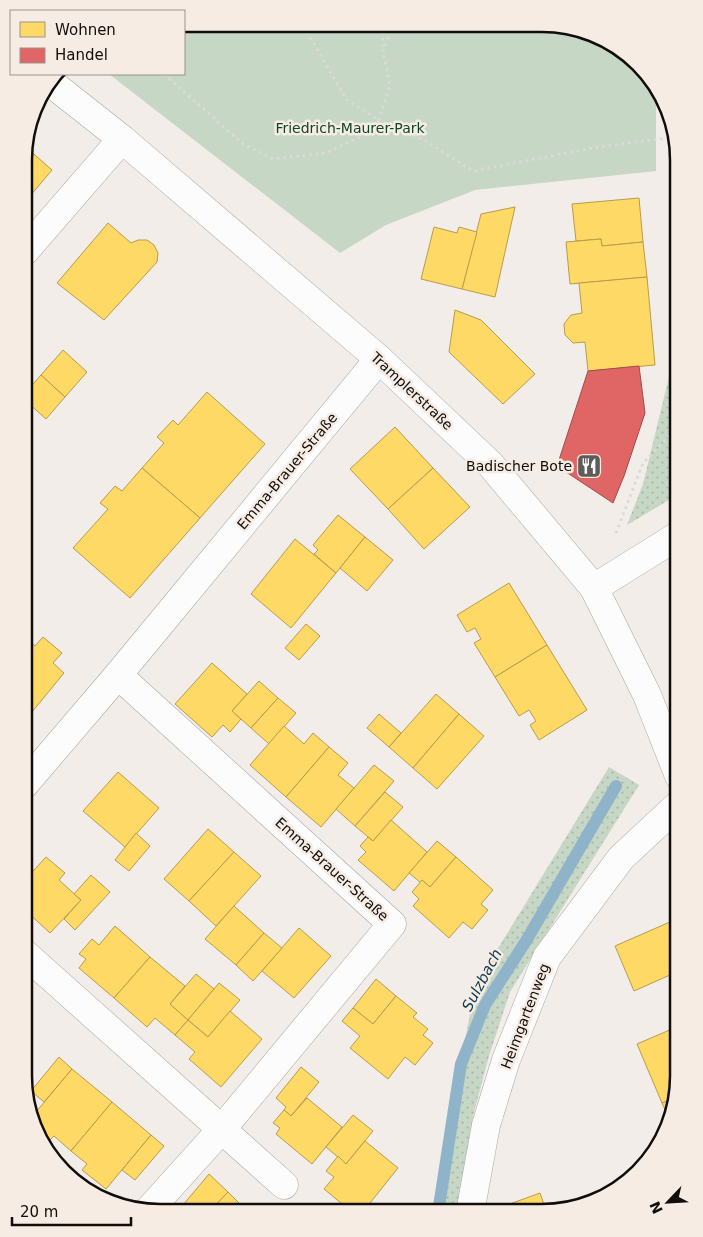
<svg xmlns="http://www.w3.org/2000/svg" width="703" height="1237" font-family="'DejaVu Sans',sans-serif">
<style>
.grass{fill:url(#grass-dots)}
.park{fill:#c6d7c5}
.homes{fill:#ffd966;stroke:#b79c4b}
.shops{fill:#e06666;stroke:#a24b4b}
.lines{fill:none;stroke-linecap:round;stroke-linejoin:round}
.stream{stroke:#8fb4c9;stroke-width:12}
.minor-casing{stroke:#a8a4a0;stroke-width:29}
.path{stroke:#dbd9d9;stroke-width:3;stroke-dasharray:2.5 4;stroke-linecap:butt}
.minor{stroke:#fdfcfc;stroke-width:28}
.labels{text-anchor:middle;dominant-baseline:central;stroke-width:5;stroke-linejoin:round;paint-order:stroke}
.park-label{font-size:14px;fill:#0d4622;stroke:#f6ece4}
.street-label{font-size:14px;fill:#100d0b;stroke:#f6ece4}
.poi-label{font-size:14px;fill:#100d0b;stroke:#f6ece4;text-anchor:end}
.water-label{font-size:15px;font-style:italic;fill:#0c3b52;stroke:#f6ece4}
.rim{fill:none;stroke:#100d0b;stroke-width:2.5}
</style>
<defs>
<pattern id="grass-dots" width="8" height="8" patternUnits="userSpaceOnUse" patternTransform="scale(1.25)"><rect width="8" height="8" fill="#c6d7c5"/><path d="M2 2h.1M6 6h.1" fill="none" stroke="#a9b7a8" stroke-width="1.8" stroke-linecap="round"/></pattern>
</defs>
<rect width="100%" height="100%" fill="#f2ede8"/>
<g class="grass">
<path d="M 679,301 L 679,494 L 627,525 L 643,484 L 674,356 Z"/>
<path d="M 609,767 L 639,785 L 510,992 L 489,1056 L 473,1116 L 460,1213 L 434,1213 L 475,986 Z"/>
</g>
<path class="park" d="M 184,24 L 569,26 L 633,57 L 656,92 L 656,171 L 475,190 L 386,225 L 340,253 L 109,74 L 184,74 Z"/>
<g class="homes">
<path d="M 27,148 L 52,170 L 25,202 L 25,151 Z"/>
<path d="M 639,198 L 643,242 L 602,246 L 601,239 L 576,241 L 572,204 Z"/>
<path d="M 515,207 L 495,297 L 462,289 L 481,214 Z"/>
<path d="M 108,223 L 131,243 L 138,240 L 147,240 L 154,245 L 158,253 L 157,262 L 104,320 L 57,283 Z"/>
<path d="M 434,227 L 457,233 L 459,227 L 477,232 L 462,289 L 421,279 Z"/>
<path d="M 601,239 L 602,246 L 643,242 L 647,277 L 570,284 L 566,242 Z"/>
<path d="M 647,277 L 655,365 L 588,371 L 585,342 L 573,343 L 565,335 L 564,324 L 571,315 L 582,313 L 579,283 Z"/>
<path d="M 455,310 L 481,320 L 535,374 L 503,404 L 449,352 Z"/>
<path d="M 63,350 L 87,372 L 65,397 L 41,375 Z"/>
<path d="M 41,375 L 65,397 L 46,419 L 25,400 L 25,393 Z"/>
<path d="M 207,392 L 265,444 L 200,518 L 142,468 L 164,443 L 157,437 L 173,420 L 178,425 Z"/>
<path d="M 395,427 L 433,468 L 388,509 L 350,469 Z"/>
<path d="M 142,468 L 200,518 L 130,598 L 73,548 L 108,509 L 100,503 L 115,486 L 122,491 Z"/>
<path d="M 433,468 L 470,507 L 424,549 L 388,509 Z"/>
<path d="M 338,515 L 365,537 L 336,573 L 314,554 L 318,550 L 313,545 Z"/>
<path d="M 365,537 L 393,560 L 367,591 L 340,568 Z"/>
<path d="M 295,539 L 336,573 L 291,628 L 251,594 Z"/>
<path d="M 509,583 L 547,645 L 495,677 L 474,643 L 481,639 L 475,628 L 467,632 L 457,615 Z"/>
<path d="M 306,624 L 320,636 L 299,660 L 285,648 Z"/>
<path d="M 24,637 L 35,646 L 43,637 L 62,653 L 53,663 L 64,673 L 32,712 L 24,705 Z"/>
<path d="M 547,645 L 587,710 L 539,740 L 530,725 L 536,721 L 529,710 L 519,716 L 495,677 Z"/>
<path d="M 212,663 L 247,694 L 232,711 L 241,719 L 230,732 L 223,725 L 212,737 L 175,704 Z"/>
<path d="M 259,681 L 278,698 L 251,728 L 232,711 Z"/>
<path d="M 436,694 L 459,714 L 413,768 L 389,747 Z"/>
<path d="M 278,698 L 296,713 L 269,744 L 251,728 Z"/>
<path d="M 379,714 L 401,733 L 389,747 L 367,728 Z"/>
<path d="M 459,714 L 484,736 L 437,789 L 413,768 Z"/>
<path d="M 284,726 L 304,744 L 313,733 L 329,747 L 286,797 L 250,765 Z"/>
<path d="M 329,747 L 348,763 L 338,775 L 354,788 L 321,827 L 286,797 Z"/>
<path d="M 374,765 L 394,781 L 355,826 L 336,809 Z"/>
<path d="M 118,772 L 159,808 L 125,847 L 83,811 Z"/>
<path d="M 385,792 L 403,807 L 373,841 L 355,826 Z"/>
<path d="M 391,820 L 427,852 L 394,891 L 358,860 L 366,852 L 360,846 L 368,837 L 373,841 Z"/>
<path d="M 208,829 L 234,852 L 189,901 L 164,879 Z"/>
<path d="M 136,833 L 150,846 L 129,871 L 115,860 Z"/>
<path d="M 437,841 L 456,857 L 430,887 L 422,880 L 421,883 L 409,873 Z"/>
<path d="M 234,852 L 261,876 L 216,926 L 189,901 Z"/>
<path d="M 46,857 L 65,873 L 59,880 L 81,900 L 50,933 L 24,909 L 24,881 Z"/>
<path d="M 456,857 L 493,890 L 481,904 L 488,910 L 472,929 L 463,922 L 449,938 L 413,906 L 419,899 L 412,892 L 422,880 L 430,887 Z"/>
<path d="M 91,875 L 110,892 L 75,930 L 64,919 L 81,900 L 74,894 Z"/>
<path d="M 234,906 L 264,933 L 236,965 L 205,939 Z"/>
<path d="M 679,918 L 679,971 L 634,991 L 615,946 Z"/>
<path d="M 115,926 L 150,957 L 114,998 L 79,968 L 86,959 L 79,954 L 92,939 L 99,945 Z"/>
<path d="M 299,928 L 331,956 L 294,998 L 262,971 Z"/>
<path d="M 264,933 L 282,948 L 253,981 L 236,965 Z"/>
<path d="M 150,957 L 185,986 L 170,1004 L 188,1020 L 175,1035 L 155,1018 L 147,1027 L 114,998 Z"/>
<path d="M 196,974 L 214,989 L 188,1020 L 170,1004 Z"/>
<path d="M 376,979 L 396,996 L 373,1024 L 353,1008 Z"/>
<path d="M 219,983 L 240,1000 L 208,1037 L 188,1020 Z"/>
<path d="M 396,996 L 417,1013 L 413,1017 L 428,1029 L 423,1035 L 433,1043 L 415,1065 L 405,1057 L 388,1079 L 350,1048 L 360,1036 L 342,1021 L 353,1008 L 373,1024 Z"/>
<path d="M 230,1011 L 262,1039 L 221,1087 L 189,1059 L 195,1052 L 175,1035 L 188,1020 L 208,1037 Z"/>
<path d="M 679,1026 L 679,1086 L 675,1098 L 662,1103 L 637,1044 Z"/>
<path d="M 59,1057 L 72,1069 L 44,1102 L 31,1091 Z"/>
<path d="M 301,1067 L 319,1082 L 291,1116 L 284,1110 L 286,1107 L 276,1098 Z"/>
<path d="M 72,1069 L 112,1102 L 71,1151 L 54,1136 L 50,1140 L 36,1128 L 31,1118 Z"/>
<path d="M 307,1098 L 342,1127 L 312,1164 L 276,1134 L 280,1128 L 273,1123 L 284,1110 L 291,1116 Z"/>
<path d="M 675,1098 L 668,1116 L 662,1103 Z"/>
<path d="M 112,1102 L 151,1135 L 106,1189 L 82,1170 L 87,1164 L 71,1151 Z"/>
<path d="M 353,1115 L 373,1131 L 346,1164 L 326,1147 Z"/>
<path d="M 151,1135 L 164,1146 L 135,1180 L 122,1170 Z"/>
<path d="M 365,1141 L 398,1168 L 362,1213 L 353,1213 L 324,1189 L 334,1177 L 326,1171 L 338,1156 L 346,1164 Z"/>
<path d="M 209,1174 L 228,1192 L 209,1212 L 190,1212 L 183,1205 Z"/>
<path d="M 228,1192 L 248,1212 L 209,1212 Z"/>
<path d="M 540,1193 L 547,1213 L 510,1213 L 507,1205 Z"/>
</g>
<path class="shops" d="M 639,366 L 645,413 L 624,476 L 613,503 L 557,466 L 588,371 Z"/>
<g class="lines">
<path class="stream" d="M 438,1213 L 461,1064 L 485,1005 L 526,941 L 616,786"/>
<defs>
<g id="minor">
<path d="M 51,83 L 122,139 L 379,359 L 490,464 L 594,588 L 647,695 L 679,776"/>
<path d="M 25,251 L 122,139"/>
<path d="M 594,588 L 679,535"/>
<path d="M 118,675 L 392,924 L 221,1130 L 147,1212"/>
<path d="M 24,785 L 118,675 L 379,359"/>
<path d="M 24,953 L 284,1185"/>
<path d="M 470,1213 L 486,1125 L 506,1060 L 547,957 L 621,858 L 679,804"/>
</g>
</defs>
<use href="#minor" class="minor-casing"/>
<g class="path">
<path d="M 382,25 L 383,48"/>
<path d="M 393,25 L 383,51 L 390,85 L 379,120 L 424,140 L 473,171 L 598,147 L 675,137"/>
<path d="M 164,74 L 243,144 L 273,159 L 326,153 L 369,133 L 379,120 L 346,99 L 303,25"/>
<path d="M 616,533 L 643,463 L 679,426"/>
</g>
<use href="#minor" class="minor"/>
</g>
<defs>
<symbol id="restaurant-square" viewBox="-11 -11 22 22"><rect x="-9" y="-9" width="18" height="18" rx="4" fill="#5f5b58" stroke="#f6ece4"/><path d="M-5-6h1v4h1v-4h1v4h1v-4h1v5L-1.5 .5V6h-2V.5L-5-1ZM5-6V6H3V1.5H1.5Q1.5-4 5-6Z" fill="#fff"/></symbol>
</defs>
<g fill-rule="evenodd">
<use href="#restaurant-square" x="575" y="452" width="28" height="28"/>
</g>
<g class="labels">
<g class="park-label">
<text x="350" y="128">Friedrich-Maurer-Park</text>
</g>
<g class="street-label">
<text transform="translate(412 391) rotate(43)">Tramplerstraße</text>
<text transform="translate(287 471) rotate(-50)">Emma-Brauer-Straße</text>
<text transform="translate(332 869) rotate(42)">Emma-Brauer-Straße</text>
<text transform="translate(525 1016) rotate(-69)">Heimgartenweg</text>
</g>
<g class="poi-label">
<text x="572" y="466">Badischer Bote</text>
</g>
<g class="water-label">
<text transform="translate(482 980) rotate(-62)">Sulzbach</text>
</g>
</g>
<path d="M0 0H703V1237H0ZM160 32H542A128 128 0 0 1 670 160V1076A128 128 0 0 1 542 1204H160A128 128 0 0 1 32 1076V160A128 128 0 0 1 160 32Z" fill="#f6ece4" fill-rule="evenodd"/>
<path class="rim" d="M160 32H542A128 128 0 0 1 670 160V1076A128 128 0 0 1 542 1204H160A128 128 0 0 1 32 1076V160A128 128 0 0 1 160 32Z"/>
<rect x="10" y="10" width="175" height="65" fill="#f6ece4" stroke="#9a938d"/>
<rect x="20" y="22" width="25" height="15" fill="#ffd966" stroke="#9a938d"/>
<text x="55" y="35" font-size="15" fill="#100d0b">Wohnen</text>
<rect x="20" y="48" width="25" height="15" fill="#e06666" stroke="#9a938d"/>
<text x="55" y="60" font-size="15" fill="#100d0b">Handel</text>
<g transform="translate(668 1202) rotate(245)" stroke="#f6ece4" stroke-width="4" paint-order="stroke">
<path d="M0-4L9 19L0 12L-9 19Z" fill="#100d0b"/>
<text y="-8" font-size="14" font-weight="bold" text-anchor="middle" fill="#100d0b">N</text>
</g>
<path d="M12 1217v8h119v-8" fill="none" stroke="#100d0b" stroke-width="2.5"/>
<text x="20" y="1217" font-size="15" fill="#100d0b" stroke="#f6ece4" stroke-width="4" paint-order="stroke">20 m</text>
</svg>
